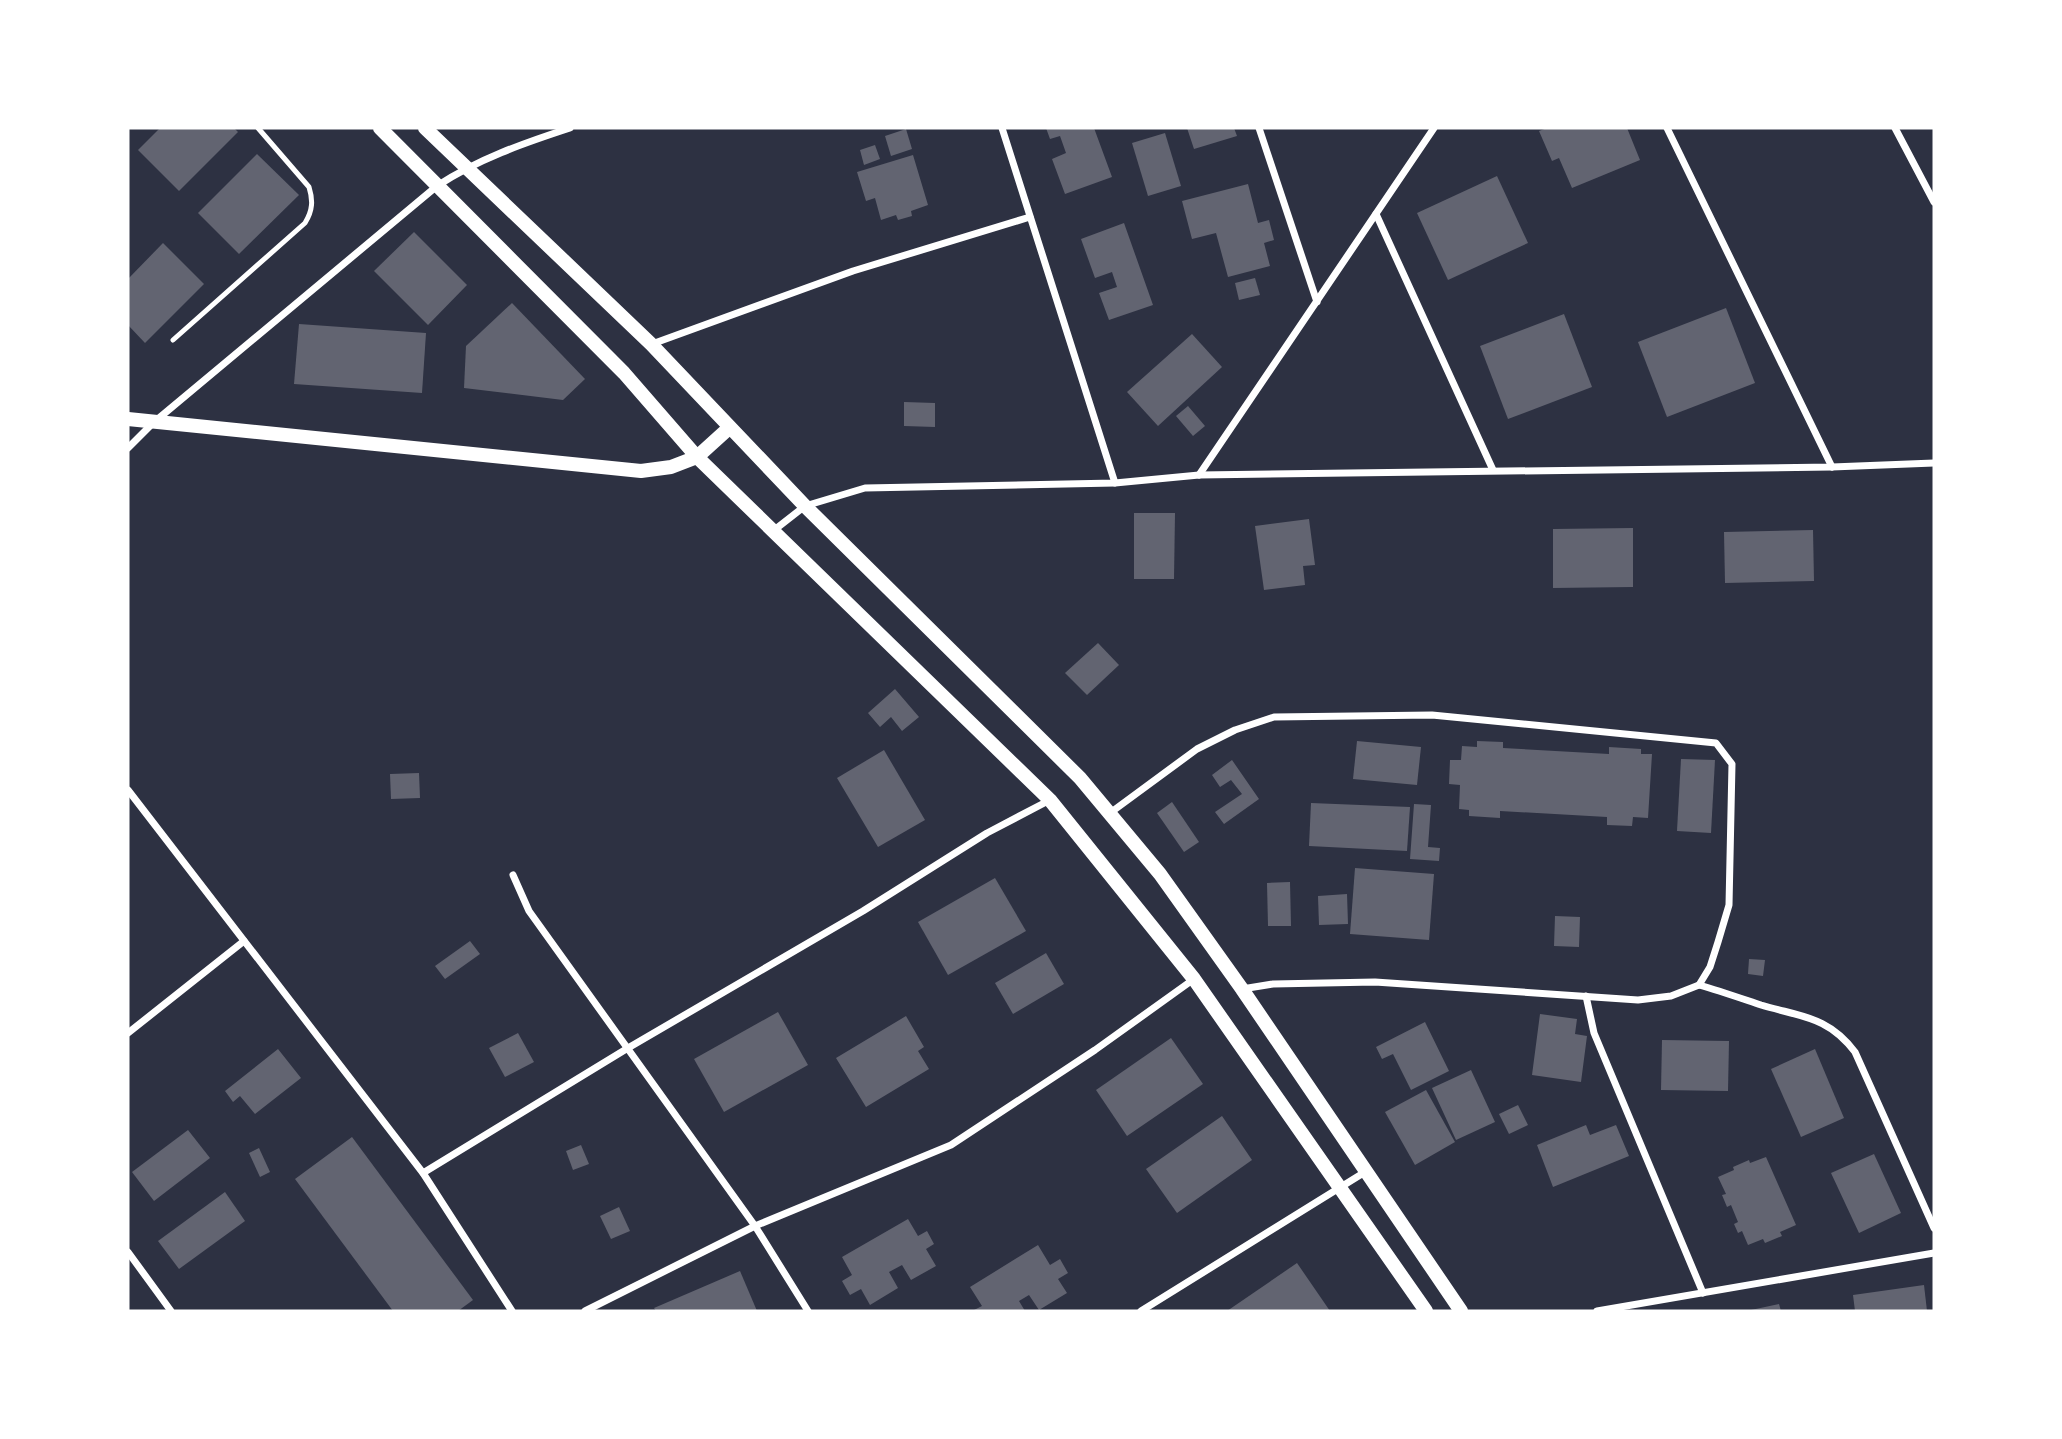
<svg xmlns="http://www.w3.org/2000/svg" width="2062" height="1439" font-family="'Fira Sans',sans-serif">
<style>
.building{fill:#626471}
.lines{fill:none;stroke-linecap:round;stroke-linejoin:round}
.service{stroke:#fff;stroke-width:5}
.minor{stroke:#fff;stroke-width:7}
.secondary{stroke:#fff;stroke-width:14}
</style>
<rect width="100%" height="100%" fill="#2d3142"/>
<g class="building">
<path d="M 160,128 L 234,128 L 238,132 L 179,191 L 138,150 Z"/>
<path d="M 1046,128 L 1094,128 L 1112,177 L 1065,194 L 1052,159 L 1066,153 L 1060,136 L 1050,139 Z"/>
<path d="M 1187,128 L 1234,128 L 1237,136 L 1194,149 Z"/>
<path d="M 1547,128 L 1627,128 L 1640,160 L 1572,188 L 1559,158 L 1552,161 L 1539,131 Z"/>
<path d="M 906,129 L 912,149 L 891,156 L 885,136 Z"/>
<path d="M 1165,133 L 1181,186 L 1148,196 L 1132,143 Z"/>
<path d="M 875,145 L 880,159 L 864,165 L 860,150 Z"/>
<path d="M 257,154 L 299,195 L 239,254 L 198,213 Z"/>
<path d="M 913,155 L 928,205 L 911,211 L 912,216 L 898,220 L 896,215 L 881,220 L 875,198 L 866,201 L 857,172 Z"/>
<path d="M 1497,176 L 1528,243 L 1448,280 L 1417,213 Z"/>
<path d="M 1248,184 L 1258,223 L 1269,220 L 1274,240 L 1264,243 L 1270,266 L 1228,277 L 1216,233 L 1192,239 L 1182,201 Z"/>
<path d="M 1124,223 L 1153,305 L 1109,320 L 1099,293 L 1117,287 L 1112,272 L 1095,278 L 1081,239 Z"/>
<path d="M 414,232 L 467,285 L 428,325 L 374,271 Z"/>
<path d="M 163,243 L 204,284 L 145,343 L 128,325 L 128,279 Z"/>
<path d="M 1255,278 L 1260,295 L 1239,300 L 1235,283 Z"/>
<path d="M 512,303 L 585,379 L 563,400 L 464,388 L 466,346 Z"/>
<path d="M 1726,308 L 1755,383 L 1667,417 L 1638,342 Z"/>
<path d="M 1564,314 L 1592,387 L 1508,419 L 1480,346 Z"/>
<path d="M 299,324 L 426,333 L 422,393 L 294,384 Z"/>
<path d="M 1192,334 L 1222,367 L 1158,426 L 1127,392 Z"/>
<path d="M 904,402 L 935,403 L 935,427 L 904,426 Z"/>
<path d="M 1188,406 L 1205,426 L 1193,436 L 1176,416 Z"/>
<path d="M 1134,513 L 1175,513 L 1174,579 L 1134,579 Z"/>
<path d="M 1309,519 L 1315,565 L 1303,566 L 1305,585 L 1264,590 L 1255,526 Z"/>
<path d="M 1633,528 L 1633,587 L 1553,588 L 1553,529 Z"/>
<path d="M 1813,530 L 1814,581 L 1725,583 L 1724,532 Z"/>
<path d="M 1098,643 L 1119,665 L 1087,695 L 1065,673 Z"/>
<path d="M 895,689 L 919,717 L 902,731 L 891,717 L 880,727 L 868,713 Z"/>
<path d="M 1357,741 L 1421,747 L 1417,785 L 1353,779 Z"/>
<path d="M 1477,741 L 1503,742 L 1503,748 L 1609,754 L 1609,747 L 1641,749 L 1641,754 L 1652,754 L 1648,818 L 1633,817 L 1632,826 L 1607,825 L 1607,817 L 1500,811 L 1500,818 L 1469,816 L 1469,810 L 1459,809 L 1460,785 L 1449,784 L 1450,760 L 1461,760 L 1462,746 L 1477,747 Z"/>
<path d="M 884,750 L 925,820 L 878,847 L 837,778 Z"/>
<path d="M 1681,759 L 1715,760 L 1711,833 L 1677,831 Z"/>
<path d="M 1232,760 L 1259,799 L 1224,824 L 1215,812 L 1242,794 L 1231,780 L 1220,787 L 1212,775 Z"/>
<path d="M 419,773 L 420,798 L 391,799 L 390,774 Z"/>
<path d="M 1172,802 L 1199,842 L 1184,852 L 1157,813 Z"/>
<path d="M 1311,803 L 1410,807 L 1407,851 L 1309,846 Z"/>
<path d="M 1414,804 L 1431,805 L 1428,847 L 1440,848 L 1439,861 L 1410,859 Z"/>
<path d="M 1355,868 L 1434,874 L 1429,940 L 1350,934 Z"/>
<path d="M 995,878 L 1026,931 L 948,975 L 918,922 Z"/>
<path d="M 1290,882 L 1291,926 L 1268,926 L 1267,883 Z"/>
<path d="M 1347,894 L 1348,924 L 1319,925 L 1318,896 Z"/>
<path d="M 1555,916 L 1580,917 L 1579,947 L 1554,946 Z"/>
<path d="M 470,941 L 480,954 L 445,979 L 435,966 Z"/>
<path d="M 1046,953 L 1064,984 L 1013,1014 L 995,983 Z"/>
<path d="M 1749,959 L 1765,960 L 1763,976 L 1748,974 Z"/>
<path d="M 778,1012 L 808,1065 L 724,1112 L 694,1059 Z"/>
<path d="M 1540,1014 L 1577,1019 L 1575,1034 L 1587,1036 L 1581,1082 L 1532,1075 Z"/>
<path d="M 906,1016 L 924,1047 L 918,1051 L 929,1069 L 866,1107 L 836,1058 Z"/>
<path d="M 1425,1022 L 1449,1071 L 1411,1090 L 1393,1054 L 1382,1059 L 1376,1047 Z"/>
<path d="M 518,1033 L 534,1062 L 505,1077 L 489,1048 Z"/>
<path d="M 1171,1038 L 1203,1084 L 1127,1136 L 1096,1090 Z"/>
<path d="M 1662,1040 L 1729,1041 L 1728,1091 L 1661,1090 Z"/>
<path d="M 278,1049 L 301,1078 L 255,1114 L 240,1096 L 233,1102 L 225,1091 Z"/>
<path d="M 1815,1049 L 1844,1118 L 1801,1137 L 1771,1069 Z"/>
<path d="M 1471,1070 L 1495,1122 L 1456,1140 L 1432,1088 Z"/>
<path d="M 1426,1090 L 1455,1142 L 1415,1165 L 1385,1112 Z"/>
<path d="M 1518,1105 L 1528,1125 L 1509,1134 L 1499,1114 Z"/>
<path d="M 1222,1116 L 1252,1160 L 1177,1213 L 1146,1169 Z"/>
<path d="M 1586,1125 L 1590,1135 L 1616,1125 L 1629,1156 L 1553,1187 L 1537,1145 Z"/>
<path d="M 188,1130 L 210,1158 L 154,1201 L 132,1172 Z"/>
<path d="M 352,1137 L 473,1300 L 458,1311 L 393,1311 L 295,1179 Z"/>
<path d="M 581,1145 L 589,1164 L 573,1170 L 566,1151 Z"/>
<path d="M 259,1148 L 270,1172 L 260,1177 L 249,1153 Z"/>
<path d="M 1874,1154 L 1901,1213 L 1859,1233 L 1831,1173 Z"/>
<path d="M 1766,1157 L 1796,1225 L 1780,1232 L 1782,1236 L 1765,1243 L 1763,1239 L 1748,1245 L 1742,1231 L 1738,1233 L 1734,1224 L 1738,1222 L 1731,1205 L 1727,1207 L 1722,1195 L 1726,1194 L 1718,1177 L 1734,1170 L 1733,1167 L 1749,1160 L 1750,1163 Z"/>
<path d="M 225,1192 L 245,1221 L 179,1269 L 158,1241 Z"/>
<path d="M 619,1207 L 630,1231 L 611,1239 L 600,1216 Z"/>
<path d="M 908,1219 L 918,1236 L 927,1231 L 934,1244 L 926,1249 L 936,1266 L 911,1280 L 902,1265 L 889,1272 L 898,1288 L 870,1305 L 861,1289 L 850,1295 L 842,1281 L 852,1275 L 842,1257 Z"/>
<path d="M 1038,1245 L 1050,1265 L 1060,1259 L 1068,1273 L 1058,1279 L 1067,1293 L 1039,1310 L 1029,1295 L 1019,1301 L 1025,1311 L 972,1311 L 982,1306 L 970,1287 Z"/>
<path d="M 1297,1263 L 1330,1311 L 1227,1311 Z"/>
<path d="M 740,1271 L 757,1311 L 656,1311 L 654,1308 Z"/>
<path d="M 1924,1285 L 1927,1311 L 1855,1311 L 1853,1295 Z"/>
<path d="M 1779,1304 L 1781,1311 L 1751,1311 L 1751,1310 Z"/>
</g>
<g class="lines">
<path class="service" d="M 173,340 L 305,223 C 313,210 313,200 309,187 L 258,128"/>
<g class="minor">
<path d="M 1002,128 L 1115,483"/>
<path d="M 1259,128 L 1317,302"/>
<path d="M 1667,128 L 1832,467"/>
<path d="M 1895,128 L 1934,202"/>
<path d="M 1376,214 L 1493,470"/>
<path d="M 652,344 L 853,271 L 1030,217"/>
<path d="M 128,448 L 153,423 L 437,186 C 478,159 524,143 570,128"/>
<path d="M 1199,475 L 1434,128"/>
<path d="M 773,531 L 805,506 L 865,488 L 1115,483 L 1199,475 L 1832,467 L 1934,463"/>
<path d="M 128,790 L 423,1173 L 512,1311"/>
<path d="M 1110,813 L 1197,749 L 1235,730 L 1274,717 L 1432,715 L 1716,743 L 1732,764 L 1729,905 L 1718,942 L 1710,967 L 1699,985 L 1671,996 L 1638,1000 L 1375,982 L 1273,984 L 1242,989"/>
<path d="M 513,875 L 529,911 L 755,1226 L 808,1311"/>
<path d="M 1699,985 C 1720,991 1740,998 1761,1005 C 1801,1017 1828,1016 1855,1052 L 1934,1228"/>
<path d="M 1586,996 L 1594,1033 L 1703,1293"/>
<path d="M 128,1033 L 244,941"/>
<path d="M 423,1173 L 628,1048 L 863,911 L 987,833 L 1050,800"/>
<path d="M 128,1252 L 171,1311"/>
<path d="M 585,1311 L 755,1226 L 951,1145 L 1095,1050 L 1194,979"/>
<path d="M 1141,1311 L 1365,1172"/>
<path d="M 1597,1311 L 1934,1253"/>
</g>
<g class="secondary">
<path d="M 380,128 L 624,373 L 697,457 L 1050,800 L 1194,979 L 1426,1311"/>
<path d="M 425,128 L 651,344 L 805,506 L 1080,778 L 1160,874 L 1242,989 L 1461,1311"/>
<path d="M 128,419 L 641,471 L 671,467 L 697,457 L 729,428"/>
</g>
</g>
<rect width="2062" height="1439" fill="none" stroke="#ffffff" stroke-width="259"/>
</svg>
